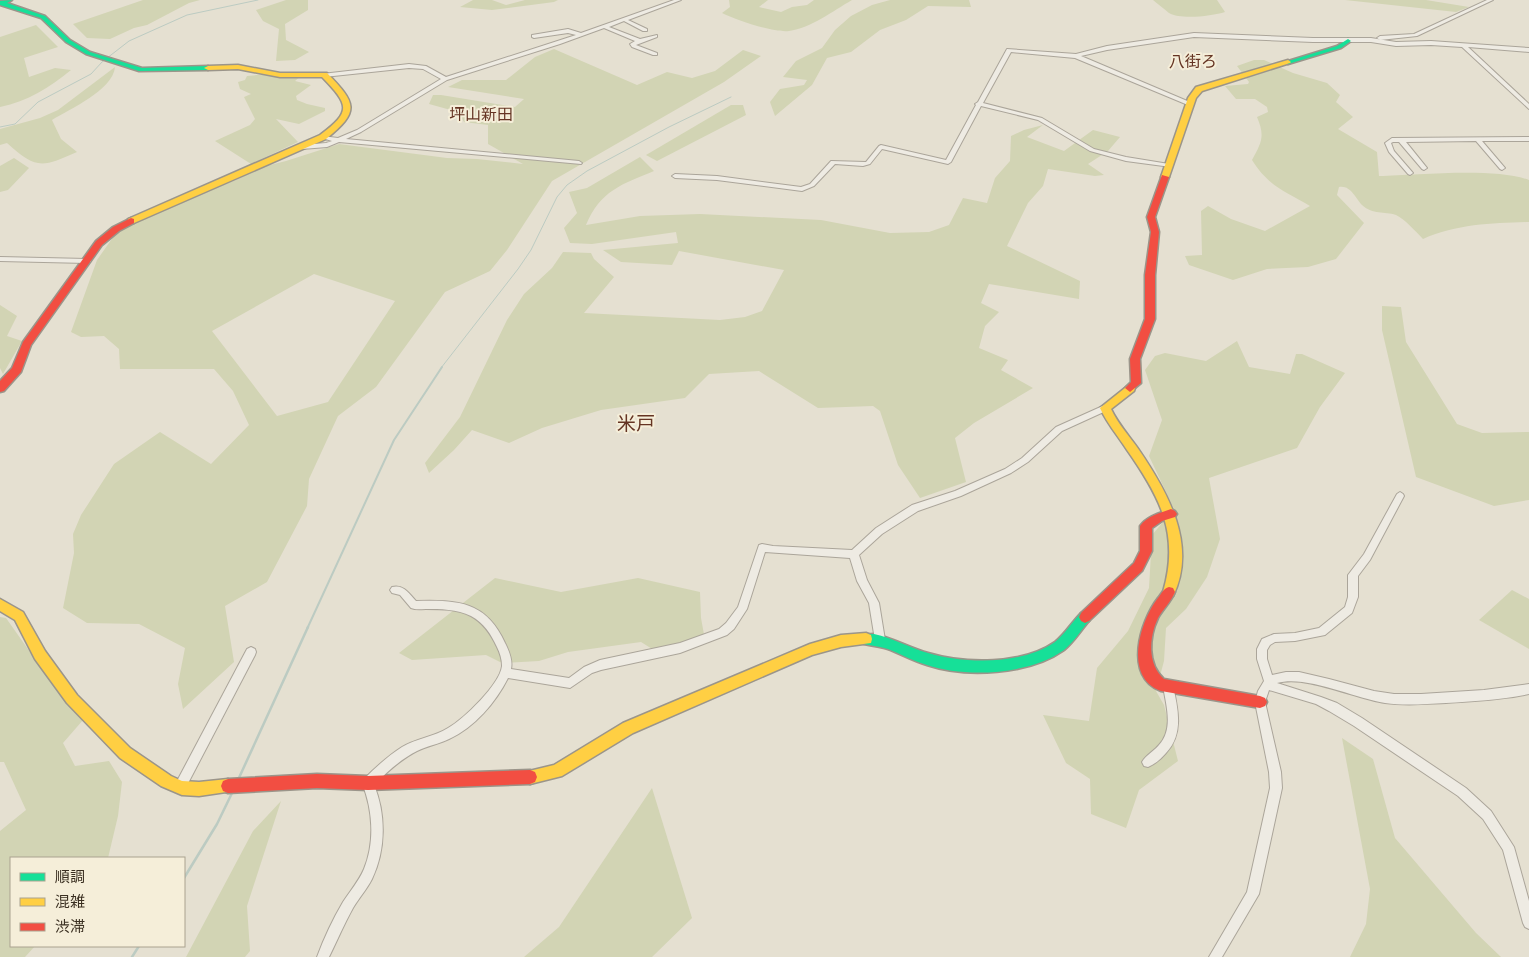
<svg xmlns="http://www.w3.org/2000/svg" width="1529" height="957" font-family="'PT Serif','Noto Sans JP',serif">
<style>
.green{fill:#d2d4b4;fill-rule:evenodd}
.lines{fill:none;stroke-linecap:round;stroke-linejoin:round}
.stream-far2{stroke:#bccbc2;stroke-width:1}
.stream-far1{stroke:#bccbc2;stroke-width:2}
.stream{stroke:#bccbc2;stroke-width:2.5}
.street-casing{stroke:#aba59a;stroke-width:2}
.fast-casing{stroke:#9b958a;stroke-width:3}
.slow-casing{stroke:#9b958a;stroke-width:3}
.jam-casing{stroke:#9b958a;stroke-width:3}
.street{fill:#eeebe3;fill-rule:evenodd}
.fast{fill:#16e098;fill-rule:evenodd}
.slow{fill:#ffcf43;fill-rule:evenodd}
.jam{fill:#f24e42;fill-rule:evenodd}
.labels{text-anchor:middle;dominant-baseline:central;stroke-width:4;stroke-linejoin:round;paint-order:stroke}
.far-quarter-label{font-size:16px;fill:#653423;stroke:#f5eed9}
.quarter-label{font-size:19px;fill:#653423;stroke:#f5eed9}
</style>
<rect width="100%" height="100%" fill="#e5e0d1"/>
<g class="green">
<path d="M 143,0 L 200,0 L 189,3 L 147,25 L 134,28 L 110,39 L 87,38 L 73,24 Z"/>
<path d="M 286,0 L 308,0 L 308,10 L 285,24 L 286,40 L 309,52 L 295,60 L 276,61 L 279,29 L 263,21 L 256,10 Z"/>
<path d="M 473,0 L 492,0 L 506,5 L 525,0 L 558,0 L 554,2 L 492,10 L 460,7 Z"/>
<path d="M 729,0 L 768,0 L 759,7 L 781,12 L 792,7 L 807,5 L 814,0 L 852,0 C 833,11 811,28 789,31 C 774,33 736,20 722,13 L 730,7 Z"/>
<path d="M 890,0 L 969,0 L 971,7 L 928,6 L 906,20 L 880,30 L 851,52 L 827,58 L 812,85 L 775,116 L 770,102 L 780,89 L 804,85 L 807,80 L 783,77 L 796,61 L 822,48 L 835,30 L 851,16 L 872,5 Z"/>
<path d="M 1153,0 L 1217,0 L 1225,12 C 1212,16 1181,20 1169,13 C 1164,9 1158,4 1153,0 Z"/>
<path d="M 1345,0 L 1426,0 L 1469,7 L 1456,12 Z"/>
<path d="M 36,25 L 58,47 L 24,58 L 29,77 L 55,68 L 71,70 C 49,88 28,101 0,107 L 0,37 Z"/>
<path d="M 554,49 L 637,85 L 667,72 L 692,78 L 715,71 L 743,50 L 761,56 L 724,82 L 552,181 L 507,250 L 490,271 L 445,292 L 376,387 L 338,416 L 309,479 L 307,506 L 267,582 L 225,606 L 234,662 L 183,709 L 178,684 L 185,648 L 139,624 L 87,623 L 63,608 L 74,553 L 73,534 L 81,515 L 114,464 L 160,432 L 211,464 L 249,425 L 233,391 L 214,369 L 120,369 L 119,349 L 104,336 L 81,337 L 71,332 L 97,260 L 121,226 L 236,180 L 262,167 L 286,161 L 339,144 L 447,158 L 477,159 L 523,164 L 488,144 L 488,125 L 464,122 L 458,112 L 429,104 L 433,95 L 441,95 L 515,107 L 524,99 L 448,87 L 462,80 L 506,80 L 535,57 ZM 314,274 L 395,301 L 328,402 L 277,416 L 212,331 Z"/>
<path d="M 1254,60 L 1264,60 L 1293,73 L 1327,83 L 1340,95 L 1336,102 L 1353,117 L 1338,129 L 1377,152 L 1379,176 C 1417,175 1496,167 1529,180 L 1529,222 C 1493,223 1457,224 1423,239 C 1416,232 1405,219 1396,215 C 1384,211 1373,215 1362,205 C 1355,198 1351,185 1339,187 L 1337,195 L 1364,223 L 1336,259 L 1308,267 L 1267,269 L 1233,280 L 1189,265 L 1185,256 L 1202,255 L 1201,211 L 1208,206 L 1231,219 L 1265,231 L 1310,206 C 1285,191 1269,187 1252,160 C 1262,142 1265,136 1257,117 L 1268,112 L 1267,107 L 1255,99 L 1236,99 L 1225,86 L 1248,84 L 1249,82 L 1237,66 Z"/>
<path d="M 115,67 C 113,90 70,109 52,120 L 61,139 L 77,152 C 41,168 36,169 7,143 L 0,145 L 0,129 L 40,118 L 58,110 Z"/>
<path d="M 279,73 L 302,75 L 295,81 L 311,85 L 296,96 L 297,100 L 307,104 L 325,108 L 325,111 L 299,124 L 276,119 L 298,142 L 251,164 L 215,141 L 250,125 L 255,119 L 244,97 L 251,94 L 240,89 L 238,82 L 245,80 L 247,76 Z"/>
<path d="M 731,105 L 743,105 L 746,115 L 657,161 L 646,155 Z"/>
<path d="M 1043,125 L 1027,137 L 1064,151 L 1093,130 L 1120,137 L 1108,151 L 1088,164 L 1104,175 L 1095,176 L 1048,169 L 1043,186 L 1028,203 L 1007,246 L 1080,281 L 1079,299 L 989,284 L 981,303 L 999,312 L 985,326 L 979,348 L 1008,360 L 1001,370 L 1033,388 L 974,423 L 955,438 L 966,482 L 920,498 L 898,465 L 880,411 L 873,406 L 818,408 L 759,371 L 709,374 L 685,398 L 601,410 L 542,428 L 509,443 L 472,430 L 454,450 L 429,473 L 425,463 L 460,417 L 507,320 L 524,294 L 552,268 L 563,252 L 591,253 L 594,259 L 614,277 L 584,313 L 720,320 L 745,317 L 762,311 L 784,270 L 679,251 L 672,265 L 621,262 L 603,250 L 678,243 L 676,232 L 592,244 L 570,243 L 564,228 L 577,213 L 569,192 L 587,188 L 640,157 L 654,171 C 622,184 600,191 586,225 L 640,216 L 700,214 L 821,220 L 890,233 L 929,232 L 949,225 L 963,198 L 987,203 L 995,178 L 1010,161 L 1011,136 L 1024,130 Z"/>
<path d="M 14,158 L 29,168 L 8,190 L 0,192 L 0,166 Z"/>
<path d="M 0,305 L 17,316 L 7,336 L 22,341 L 3,374 L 0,368 Z"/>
<path d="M 1382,306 L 1401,307 L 1406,342 L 1457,424 L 1482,433 L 1529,432 L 1529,500 L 1494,506 L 1416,477 L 1382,330 Z"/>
<path d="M 1237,341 L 1249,367 L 1290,374 L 1296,354 L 1302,354 L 1345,373 L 1320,407 L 1297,448 L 1209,478 L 1220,539 L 1207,577 L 1186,609 L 1166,628 L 1164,661 L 1156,691 L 1164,705 L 1178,761 L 1139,790 L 1126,828 L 1091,814 L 1090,779 L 1066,763 L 1043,715 L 1089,721 L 1097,668 L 1128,631 L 1149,588 L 1152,535 L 1174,509 L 1149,456 L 1162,420 L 1145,370 L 1155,356 L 1165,353 L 1206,361 Z"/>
<path d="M 495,578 L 561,592 L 638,578 L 700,592 L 701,618 L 705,640 L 665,657 L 641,642 L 568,652 L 539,661 L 502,663 L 486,655 L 412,660 L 399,653 Z"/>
<path d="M 1512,590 L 1529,599 L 1529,649 L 1479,620 Z"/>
<path d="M 0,617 L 6,618 L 66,703 L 83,720 L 63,743 L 75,766 L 109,761 L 122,782 L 118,816 L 108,858 L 11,858 L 11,946 L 35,946 L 25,957 L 0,957 L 0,831 L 26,810 L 4,762 L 0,762 Z"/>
<path d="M 1342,738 L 1373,759 L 1395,838 L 1476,933 L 1501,957 L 1350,957 L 1366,924 L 1370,889 Z"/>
<path d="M 652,788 L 692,918 L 652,957 L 524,957 L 559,927 Z"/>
<path d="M 281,801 L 247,906 L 250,951 L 245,957 L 186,957 L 253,831 Z"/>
</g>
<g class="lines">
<g class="stream-far2">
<path d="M 0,127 L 15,124 L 38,102 L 91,74 L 102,62 L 129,41 L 187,15 L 258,0"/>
<path d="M 441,368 L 518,269 L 531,250 L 557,197 L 567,185 L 587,171 L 669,127 L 731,97"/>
</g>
<path class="stream-far1" d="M 307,629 L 394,440 L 442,367"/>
<g class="stream">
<path d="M 238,780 L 308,627"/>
<path d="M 184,878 L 217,824 L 233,791"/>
<path d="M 132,957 L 139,946"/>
</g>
<defs>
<g id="street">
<path d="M 674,0 L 681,0 L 628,20 L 647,29 L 647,31 L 643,31 L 624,21 L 609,27 L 640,39 L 657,35 L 657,37 L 636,45 L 657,53 L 657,55 L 653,55 L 632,47 L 630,44 L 635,41 L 604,28 L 560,44 L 447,80 L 361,132 L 346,139 L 579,161 L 582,163 L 581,164 L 339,142 L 327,147 L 302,149 L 299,147 L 302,145 L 326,143 L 332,141 L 322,138 L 322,136 L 338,138 L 357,130 L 441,79 L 423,69 L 409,68 L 324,77 L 321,75 L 322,74 L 409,64 L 426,66 L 446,77 L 576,35 L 568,33 L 534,38 L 532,37 L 532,35 L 568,29 L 581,33 Z"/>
<path d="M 1487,0 L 1493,0 L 1417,36 L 1380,40 L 1377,38 L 1380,36 L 1414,34 Z"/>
<path d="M 1194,33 L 1313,38 L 1371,38 L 1396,42 L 1431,41 L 1529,48 L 1529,52 L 1468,47 L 1529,104 L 1529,109 L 1462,47 L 1431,45 L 1396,46 L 1371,42 L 1313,42 L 1194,37 L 1107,50 L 1081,56 L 1192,103 L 1192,105 L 1188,105 L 1075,58 L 1011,52 L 983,103 L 1042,118 L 1094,149 L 1126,157 L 1169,164 L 1171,165 L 1171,167 L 1126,161 L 1090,151 L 1038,120 L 981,106 L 951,162 L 948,164 L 882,149 L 870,164 L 863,166 L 835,164 L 814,186 L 802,191 L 717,180 L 675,178 L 672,176 L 675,174 L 717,176 L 801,187 L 810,184 L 831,161 L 866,162 L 879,146 L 881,145 L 946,160 L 976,105 L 975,104 L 978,102 L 1007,49 L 1076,54 L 1107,46 Z"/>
<path d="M 1529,137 L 1529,141 L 1482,141 L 1505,168 L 1502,170 L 1500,169 L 1476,141 L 1406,142 L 1427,168 L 1424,170 L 1422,169 L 1399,142 L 1393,142 L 1391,143 L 1394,151 L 1413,173 L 1410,175 L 1408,174 L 1389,152 L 1385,143 L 1392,138 Z"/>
<path d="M 0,257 L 87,259 L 91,261 L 87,263 L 0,261 Z"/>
<path d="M 1105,405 L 1108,406 L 1109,408 L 1108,410 L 1062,431 L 1028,462 L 1011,473 L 961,496 L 918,511 L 882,534 L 859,555 L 867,580 L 879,603 L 885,640 L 884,643 L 880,644 L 876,643 L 875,640 L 869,603 L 857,581 L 850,558 L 765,552 L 747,609 L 734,629 L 727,635 L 680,653 L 601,670 L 592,673 L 570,688 L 508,678 C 496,702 474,728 449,739 C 439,744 427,746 417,751 C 401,759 387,772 374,785 C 386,814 386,850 372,879 C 367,889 359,898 353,908 C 344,924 337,941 329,957 L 317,957 C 324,938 333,919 343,902 C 350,891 359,881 364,869 C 375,842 373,810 362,783 L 364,779 C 376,767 388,756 402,747 C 417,738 434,737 448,728 C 464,719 500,684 502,666 C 502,659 500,653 497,647 C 491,634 484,623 471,616 C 457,609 440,609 426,609 C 420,609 416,610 411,608 L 400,595 L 392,593 L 390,590 L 392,587 C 403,584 409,593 416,601 C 458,600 486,601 505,643 C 509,651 513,660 511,669 L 569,678 L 584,667 L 600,660 L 680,643 L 719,629 L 726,623 L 738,607 L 759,545 L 762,544 L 773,546 L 852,550 L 876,528 L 912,505 L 955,491 L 1005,469 L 1022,458 L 1056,427 Z"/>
<path d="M 1400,492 L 1403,494 L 1404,496 L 1370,560 L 1358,576 L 1358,597 L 1352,613 L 1325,635 L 1295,641 L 1275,642 L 1270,645 L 1267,650 L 1267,659 L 1272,675 L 1286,672 L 1299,672 L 1329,679 L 1374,691 L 1394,694 L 1421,694 L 1484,690 L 1529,684 L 1529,694 C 1502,700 1473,701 1446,703 C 1425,704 1405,706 1385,703 C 1353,698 1307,675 1277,683 L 1321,697 L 1337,703 L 1362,718 L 1466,788 L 1491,811 L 1514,847 L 1529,901 L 1529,929 L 1525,927 L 1523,923 L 1503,850 L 1483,819 L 1458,796 L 1354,726 L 1329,711 L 1316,704 L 1269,690 L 1265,702 L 1281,772 L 1282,788 L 1259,894 L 1222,957 L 1209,957 L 1247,892 L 1270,788 L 1269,772 L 1255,702 L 1258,691 L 1264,681 L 1257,659 L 1257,649 L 1262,639 L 1274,634 L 1295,633 L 1319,628 L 1345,607 L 1348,597 L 1348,575 L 1364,554 L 1397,494 Z"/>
<path d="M 251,647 L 255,649 L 256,652 L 255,655 L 184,791 L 180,793 L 176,791 L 174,787 L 176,783 L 247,649 Z"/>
<path d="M 1168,681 L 1172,683 L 1173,686 C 1178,709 1184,734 1166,753 C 1161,759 1155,764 1148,767 L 1144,766 L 1142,762 C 1146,755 1154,751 1159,745 C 1174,729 1166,705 1163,686 L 1164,683 Z"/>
</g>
<g id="fast">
<path d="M 12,0 L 7,3 L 45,16 L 70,40 L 90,52 L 142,68 L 208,66 L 212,68 L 208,70 L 139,71 L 86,54 L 66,42 L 41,18 L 0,5 L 0,1 Z"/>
<path d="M 1348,39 L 1351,41 L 1341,48 L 1288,64 L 1285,62 L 1337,46 Z"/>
<path d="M 1085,611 L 1089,613 L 1091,617 L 1089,621 C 1081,630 1074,642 1064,650 C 1029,675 966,678 927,665 C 913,661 901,654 888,649 C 879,646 870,646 861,643 L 860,639 L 861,635 L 874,634 C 893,638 910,648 928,653 C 965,664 1022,665 1055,642 C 1065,634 1072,622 1081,613 Z"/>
</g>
<g id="slow">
<path d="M 1288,60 L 1291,62 L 1290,63 L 1202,91 L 1196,98 L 1169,177 L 1162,179 L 1161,177 L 1188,98 L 1196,87 Z"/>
<path d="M 238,65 L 280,73 L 327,73 C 356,103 361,111 326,139 L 134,223 L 128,223 L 128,219 L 320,135 C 352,111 349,105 322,77 L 280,77 L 238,69 L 208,70 L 204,68 L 208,66 Z"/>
<path d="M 1130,384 L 1134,385 L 1135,388 L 1134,391 L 1111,409 C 1118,424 1130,437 1139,450 C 1167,491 1198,545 1173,596 L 1169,597 L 1165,596 L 1163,592 C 1180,534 1160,497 1127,450 C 1118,436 1107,423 1100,408 Z"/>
<path d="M 0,599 L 23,612 L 45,651 L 77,695 L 130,748 L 171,776 L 182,781 L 199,782 L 228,779 L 233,781 L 235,786 L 233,791 L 199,796 L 182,795 L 161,786 L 120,758 L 67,703 L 35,659 L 15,620 L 0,611 Z"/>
<path d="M 866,633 L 871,635 L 872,639 L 871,643 L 841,647 L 812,655 L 633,733 L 562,776 L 530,784 L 525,782 L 523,777 L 525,772 L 554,765 L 623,723 L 810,644 L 841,635 Z"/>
</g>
<g id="jam">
<path d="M 1162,175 L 1169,177 L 1155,217 L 1159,232 L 1155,275 L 1155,319 L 1140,359 L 1141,383 L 1130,392 L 1125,388 L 1131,382 L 1130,359 L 1145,319 L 1145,275 L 1151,232 L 1147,217 Z"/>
<path d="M 131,218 L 134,219 L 134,223 L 119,231 L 102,245 L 31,345 L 21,372 L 4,391 L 0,392 L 0,381 L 12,368 L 23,342 L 96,241 L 113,227 Z"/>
<path d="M 1171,509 L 1175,511 L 1177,514 L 1175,517 L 1162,521 L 1152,528 L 1152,551 L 1142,571 L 1089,621 L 1085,623 L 1081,621 L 1079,617 L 1081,613 L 1134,563 L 1140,551 L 1140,526 C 1147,516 1160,513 1171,509 Z"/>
<path d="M 1169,587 L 1173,588 L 1175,592 C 1171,602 1163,609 1158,618 C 1149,637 1147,664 1164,679 L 1260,696 L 1265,698 L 1267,702 L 1265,706 L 1260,708 L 1161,691 C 1123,677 1140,621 1158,598 C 1162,593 1163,589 1169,587 Z"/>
<path d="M 530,770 L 535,772 L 537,777 L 535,782 L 530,784 L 368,790 L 317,788 L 228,793 L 223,791 L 221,786 L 223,781 L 228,779 L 317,774 L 368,776 Z"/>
</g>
</defs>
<use href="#street" class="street-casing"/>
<use href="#fast" class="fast-casing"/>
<use href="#slow" class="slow-casing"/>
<use href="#jam" class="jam-casing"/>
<use href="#street" class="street"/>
<use href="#fast" class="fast"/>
<use href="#slow" class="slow"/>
<use href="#jam" class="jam"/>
</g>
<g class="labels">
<g class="far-quarter-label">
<text x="1193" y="61">八街ろ</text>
<text x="481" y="114">坪山新田</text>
</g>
<g class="quarter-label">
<text x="636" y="422">米戸</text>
</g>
</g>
<rect x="10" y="857" width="175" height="90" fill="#f5eed9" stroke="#aaa28f"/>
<rect x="20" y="873" width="25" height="8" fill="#16e098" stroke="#aaa28f"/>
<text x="55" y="882" font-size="15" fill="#3a2f21">順調</text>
<rect x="20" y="898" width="25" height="8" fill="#ffcf43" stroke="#aaa28f"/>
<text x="55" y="907" font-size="15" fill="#3a2f21">混雑</text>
<rect x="20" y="923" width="25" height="8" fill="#f24e42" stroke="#aaa28f"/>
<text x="55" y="932" font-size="15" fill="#3a2f21">渋滞</text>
</svg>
